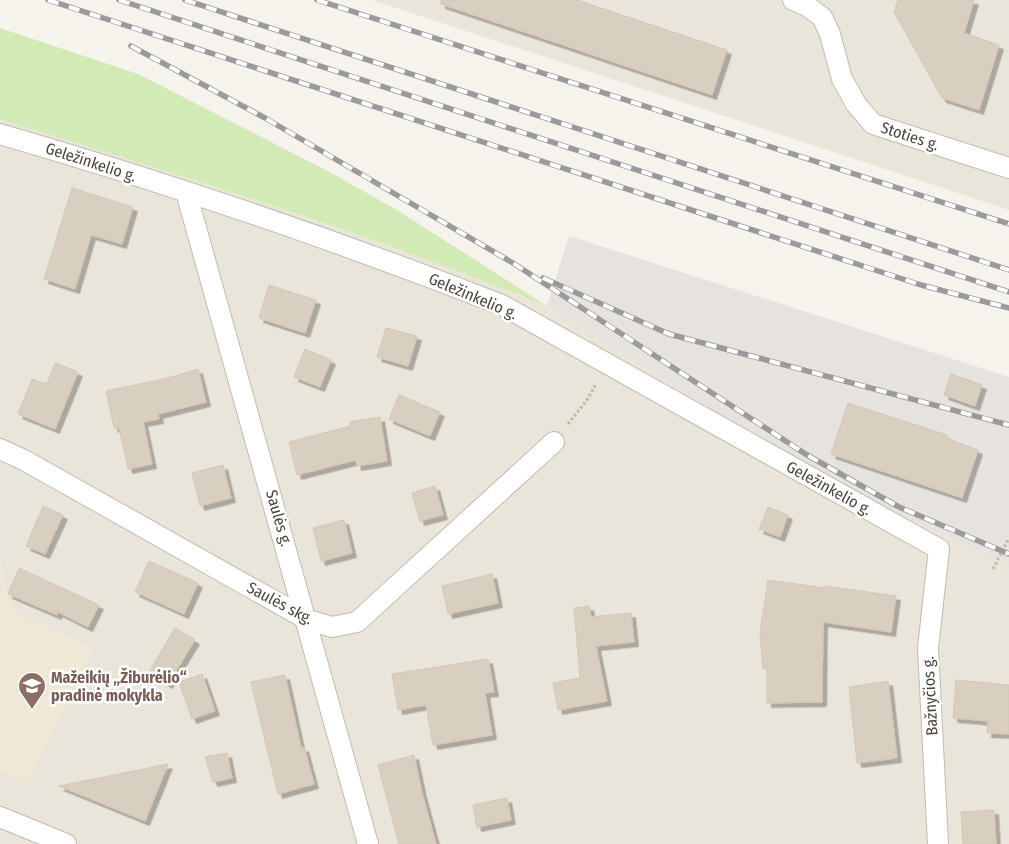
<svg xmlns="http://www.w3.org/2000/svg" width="1009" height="844" font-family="'Fira Sans Condensed',sans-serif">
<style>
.residential{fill:#eae5da}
.industrial{fill:#e6e2dd}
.education{fill:#efe8d6}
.green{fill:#d2eab5}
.building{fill:#d8cfc1;stroke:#d3c7b4;filter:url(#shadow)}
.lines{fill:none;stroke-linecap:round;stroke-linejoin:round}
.minor-casing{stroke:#c2bbae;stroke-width:22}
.path{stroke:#c4b79f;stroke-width:3;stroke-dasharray:2.5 2.5;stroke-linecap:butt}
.minor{stroke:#fff;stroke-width:20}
.rail-casing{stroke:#9a9a9a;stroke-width:5.5}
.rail{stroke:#fff;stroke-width:4;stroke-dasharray:11;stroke-linecap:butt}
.labels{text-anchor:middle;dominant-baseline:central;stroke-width:5;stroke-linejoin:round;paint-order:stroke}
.street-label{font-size:16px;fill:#4b4439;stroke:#fff}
.education-label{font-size:16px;font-weight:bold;fill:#785e54;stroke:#fff;text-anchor:start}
</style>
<defs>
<filter id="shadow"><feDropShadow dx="4.5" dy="4.5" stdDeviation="0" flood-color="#0004"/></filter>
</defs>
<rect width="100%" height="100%" fill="#f6f3ec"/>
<g class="residential">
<path d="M 372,0 L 1009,0 L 1009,210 L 849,157 Z"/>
<path d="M 0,119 L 191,178 L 457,269 L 547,306 L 729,421 L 875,502 L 967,547 L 1009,564 L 1009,844 L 0,844 Z"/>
</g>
<path class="industrial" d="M 569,236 L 1009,377 L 1009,564 L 967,547 L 875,502 L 729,421 L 547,306 Z"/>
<path class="education" d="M 0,559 L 10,609 L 93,649 L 28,781 L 0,770 Z"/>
<path class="green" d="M 0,28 L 138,74 L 324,169 L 397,210 L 547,306 C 368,233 184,176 0,119 Z"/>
<g class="building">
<path d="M 441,0 L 577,0 L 727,50 L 712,95 L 441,4 Z"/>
<path d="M 898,0 L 974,0 L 964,33 L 999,45 L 979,110 L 942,98 L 894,12 Z"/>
<path d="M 72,188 L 133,207 L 122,244 L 91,235 L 75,289 L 44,279 Z"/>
<path d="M 269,285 L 316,300 L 305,333 L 259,318 Z"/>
<path d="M 386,328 L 417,336 L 408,366 L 377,357 Z"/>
<path d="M 305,349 L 331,360 L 320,387 L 294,377 Z"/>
<path d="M 55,363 L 78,372 L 55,429 L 18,414 L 32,379 L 47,384 Z"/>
<path d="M 198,369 L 206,402 L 158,414 L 159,419 L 143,422 L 152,464 L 128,469 L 119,427 L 114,428 L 106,391 L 168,378 Z"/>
<path d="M 951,374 L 982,385 L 975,406 L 944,395 Z"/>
<path d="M 399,395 L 440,412 L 430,436 L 389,419 Z"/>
<path d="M 848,403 L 947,435 L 946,438 L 978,450 L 962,498 L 831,454 Z"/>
<path d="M 380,417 L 387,461 L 357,466 L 356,460 L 297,475 L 289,442 L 351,426 L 350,422 Z"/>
<path d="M 223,465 L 231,498 L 200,506 L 192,473 Z"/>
<path d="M 435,486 L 443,515 L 420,521 L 412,493 Z"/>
<path d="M 43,506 L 63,515 L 45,554 L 26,546 Z"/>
<path d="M 768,507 L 788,515 L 780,537 L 759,529 Z"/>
<path d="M 344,520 L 352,553 L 321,561 L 313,528 Z"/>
<path d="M 149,561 L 198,583 L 184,614 L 135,592 Z"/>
<path d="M 19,568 L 99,605 L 88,627 L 58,612 L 57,615 L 8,594 Z"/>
<path d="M 492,574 L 498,603 L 448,614 L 442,586 Z"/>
<path d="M 768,580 L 825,588 L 826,586 L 896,596 L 891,632 L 823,622 L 822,702 L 767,703 L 767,668 L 763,669 L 760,633 Z"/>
<path d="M 589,606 L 591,617 L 631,613 L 634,642 L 596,646 L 607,701 L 558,710 L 553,683 L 580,678 L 574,608 Z"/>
<path d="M 175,628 L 195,640 L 168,684 L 149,672 Z"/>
<path d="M 488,659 L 494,692 L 485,693 L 492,735 L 433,745 L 426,705 L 398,710 L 392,674 Z"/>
<path d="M 202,674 L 215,711 L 192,719 L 179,682 Z"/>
<path d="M 285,675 L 301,748 L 304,747 L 314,784 L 278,794 L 251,682 Z"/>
<path d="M 956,680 L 1009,685 L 1009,734 L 987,733 L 988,721 L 953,718 Z"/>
<path d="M 888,681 L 897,758 L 857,763 L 849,687 Z"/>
<path d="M 227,753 L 232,778 L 213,782 L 205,757 Z"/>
<path d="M 414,755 L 422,793 L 436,844 L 399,844 L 378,765 Z"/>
<path d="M 168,764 L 145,821 L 59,786 Z"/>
<path d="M 507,798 L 511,820 L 477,827 L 473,805 Z"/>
<path d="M 994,810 L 996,844 L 963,844 L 961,812 Z"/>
</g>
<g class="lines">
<defs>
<g id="minor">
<path d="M 793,0 L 807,6 L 822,17 L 830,34 L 842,79 L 856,104 L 873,124 L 1009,168"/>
<path d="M 0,134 C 169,183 338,241 502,305 L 939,549 L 928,648 L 938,844"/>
<path d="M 186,192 L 368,844"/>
<path d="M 0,449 L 24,460 L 308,620 L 332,627 L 357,622 L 554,442"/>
<path d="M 0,817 L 66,844"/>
</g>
</defs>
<use href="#minor" class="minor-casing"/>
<g class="path">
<path d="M 568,424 L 587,400 L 596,384"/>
<path d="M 993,569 L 1009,538"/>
</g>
<use href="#minor" class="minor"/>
<defs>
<g id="rail">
<path d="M 48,0 L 921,285 L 1009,308"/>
<path d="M 119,0 L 1009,292"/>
<path d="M 185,0 L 1009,270"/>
<path d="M 317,0 L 1009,224"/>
<path d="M 131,46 L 265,118 L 513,263 L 807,455 L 899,507 L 1009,554"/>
<path d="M 543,278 L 669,334 L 1009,425"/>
</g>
</defs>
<use href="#rail" class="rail-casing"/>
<use href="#rail" class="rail"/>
</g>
<defs>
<symbol id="school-pin" viewBox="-11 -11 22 30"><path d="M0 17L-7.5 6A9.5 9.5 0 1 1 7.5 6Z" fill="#8d6e63" stroke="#fff"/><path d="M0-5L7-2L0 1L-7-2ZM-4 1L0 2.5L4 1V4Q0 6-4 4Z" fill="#fff"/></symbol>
</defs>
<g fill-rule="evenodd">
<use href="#school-pin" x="16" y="670" width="32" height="43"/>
</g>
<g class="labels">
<g class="street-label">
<text transform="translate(910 136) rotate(18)">Stoties g.</text>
<text transform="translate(91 162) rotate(18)">Geležinkelio g.</text>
<text transform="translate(473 296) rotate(23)">Geležinkelio g.</text>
<text transform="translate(829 488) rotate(29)">Geležinkelio g.</text>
<text transform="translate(279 518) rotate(74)">Saulės g.</text>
<text transform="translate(280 603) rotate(28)">Saulės skg.</text>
<text transform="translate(930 696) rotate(-93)">Bažnyčios g.</text>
</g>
<g class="education-label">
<text x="51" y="677">Mažeikių „Žiburėlio“<tspan x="51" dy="18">pradinė mokykla</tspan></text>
</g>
</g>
</svg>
